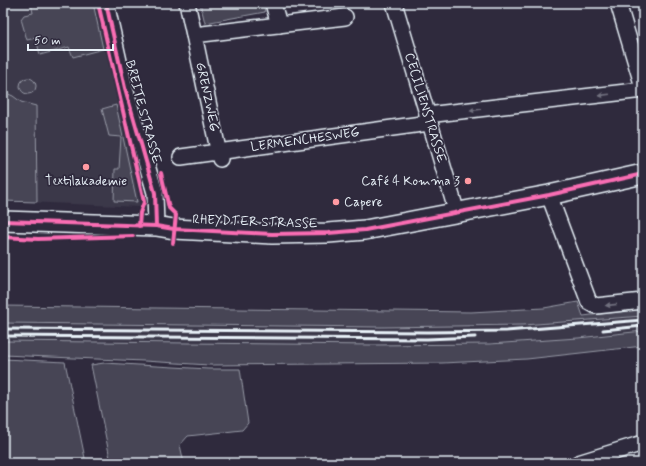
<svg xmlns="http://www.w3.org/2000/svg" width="646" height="466" font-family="Mynerve,sans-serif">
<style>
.built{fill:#3b3749}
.green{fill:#464455;stroke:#979aa6}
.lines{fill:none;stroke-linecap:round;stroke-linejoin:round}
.minor-casing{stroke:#e8f1f8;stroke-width:18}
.major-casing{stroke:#e8f1f8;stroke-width:22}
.minor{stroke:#2f2a3d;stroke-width:15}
.major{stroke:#2f2a3d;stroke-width:19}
.rail{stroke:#e8f1f8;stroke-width:3}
.cycleway-casing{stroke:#2f2a3d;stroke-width:6}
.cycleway{stroke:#f96db3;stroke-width:4}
.oneway{fill:#70707e}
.poi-dot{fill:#ff9aa2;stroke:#2f2a3d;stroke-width:1.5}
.labels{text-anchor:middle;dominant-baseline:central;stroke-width:3.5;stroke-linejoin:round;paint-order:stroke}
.street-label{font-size:13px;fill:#e8f1f8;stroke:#2f2a3d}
.poi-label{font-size:13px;fill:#e8f1f8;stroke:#2f2a3d}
</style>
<rect width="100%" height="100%" fill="#2f2a3d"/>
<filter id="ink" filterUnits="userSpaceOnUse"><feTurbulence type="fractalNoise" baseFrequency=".025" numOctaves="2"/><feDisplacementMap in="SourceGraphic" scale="8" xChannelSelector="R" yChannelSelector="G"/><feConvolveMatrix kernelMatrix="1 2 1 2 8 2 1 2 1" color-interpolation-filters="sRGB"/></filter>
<g filter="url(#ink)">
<g class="built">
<path d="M 3,3 L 95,3 L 139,197 L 140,207 L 3,201 Z"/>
<path d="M 643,316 L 643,331 L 578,338 L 490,344 L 373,345 L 3,341 L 3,323 L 381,327 L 523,325 Z"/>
</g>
<g class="green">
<path d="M 31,3 L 93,3 L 103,49 L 73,57 L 69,47 L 40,55 L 36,38 L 27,40 L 21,19 L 24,15 L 33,13 Z"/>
<path d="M 200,3 L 263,3 L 265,12 L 205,23 Z"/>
<circle cx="28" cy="86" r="8"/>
<path d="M 4,92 L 13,96 L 21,102 L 36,106 L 37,202 L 3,201 Z"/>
<path d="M 116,105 L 137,202 L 114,201 L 115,169 L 119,169 L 121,137 L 109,136 L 102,109 Z"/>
<path d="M 578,302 L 583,316 L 643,309 L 643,316 L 523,325 L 381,327 L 3,323 L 3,306 L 471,312 L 544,308 Z"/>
<path d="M 643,331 L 643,346 L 527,359 L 442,363 L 209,365 L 144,361 L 3,355 L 3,341 L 373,345 L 490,344 L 578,338 Z"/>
<path d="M 3,359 L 65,362 L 86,463 L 3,463 Z"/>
<path d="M 104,363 L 208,369 L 240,369 L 248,423 L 242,430 L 188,436 L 180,445 L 184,463 L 111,463 L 91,365 Z"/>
</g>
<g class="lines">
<defs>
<g id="minor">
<path d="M 106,3 L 125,88 L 155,193 L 156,226"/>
<path d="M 187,3 L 194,35"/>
<path d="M 273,3 L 279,25"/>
<path d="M 394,3 L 457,213"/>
<path d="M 618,3 L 643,87"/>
<path d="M 427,115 L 643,90"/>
<path d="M 181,157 L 429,123"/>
<path d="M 220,159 L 194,35 L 345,17"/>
<path d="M 549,195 L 589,302 L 596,306 L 643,301"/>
<path d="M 578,463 L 643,443"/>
</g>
<path id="major" d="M 3,221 L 156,226 L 174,229 L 272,234 L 328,233 L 365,230 L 549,195 L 643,174"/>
</defs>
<use href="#minor" class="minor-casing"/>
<use href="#major" class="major-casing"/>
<use href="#minor" class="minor"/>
<use href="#major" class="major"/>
<g class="rail">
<path d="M 3,329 L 428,332 L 506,331 L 643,320"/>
<path d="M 603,330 L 643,326"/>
<path d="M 3,336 L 427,339 L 475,337"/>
</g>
<defs>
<g id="cycleway">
<path d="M 98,3 L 144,202 L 140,213 L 139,226"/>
<path d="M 106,3 L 125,88 L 155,193 L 156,226"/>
<path d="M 161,173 L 169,208 L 176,215 L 173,243"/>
<path d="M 3,221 L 156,226 L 174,229 L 272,234 L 328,233 L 365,230 L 549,195 L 643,174"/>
<path d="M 3,237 L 38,239 L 133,236"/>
</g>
</defs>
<use href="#cycleway" class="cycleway-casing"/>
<use href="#cycleway" class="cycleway"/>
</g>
<defs><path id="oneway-solid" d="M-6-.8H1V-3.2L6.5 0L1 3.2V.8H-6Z"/></defs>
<g class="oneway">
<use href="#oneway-solid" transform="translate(604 95) rotate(173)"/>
<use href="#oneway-solid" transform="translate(475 110) rotate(173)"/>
<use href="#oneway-solid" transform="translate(611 305) rotate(174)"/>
</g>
</g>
<g class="poi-dot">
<circle cx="86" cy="167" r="4"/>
<circle cx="468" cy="181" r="4"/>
<circle cx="336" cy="202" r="4"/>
</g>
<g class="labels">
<g class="street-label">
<text transform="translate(207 97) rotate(78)">GRENZWEG</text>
<text transform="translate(425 108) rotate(73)">CECILIENSTRASSE</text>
<text transform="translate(143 112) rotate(75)">BREITE STRASSE</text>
<text transform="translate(305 140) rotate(-8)">LERMENCHESWEG</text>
<text transform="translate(255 222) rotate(2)">RHEYDTER STRASSE</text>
</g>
<g class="poi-label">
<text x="86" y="181">Textilakademie</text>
<text x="460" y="181" text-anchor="end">Café 4 Komma 3</text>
<text x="344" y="202" text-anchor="start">Capere</text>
</g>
</g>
<rect width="646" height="466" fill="none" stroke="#2f2a3d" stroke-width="16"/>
<rect x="8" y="8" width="630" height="450" fill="none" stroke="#e8f1f8" stroke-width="1.5" filter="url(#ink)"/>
<path d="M28 44v6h85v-6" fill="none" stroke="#e8f1f8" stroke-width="2"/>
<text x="34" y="44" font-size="12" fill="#e8f1f8" stroke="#2f2a3d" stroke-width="3" paint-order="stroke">50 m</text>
</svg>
